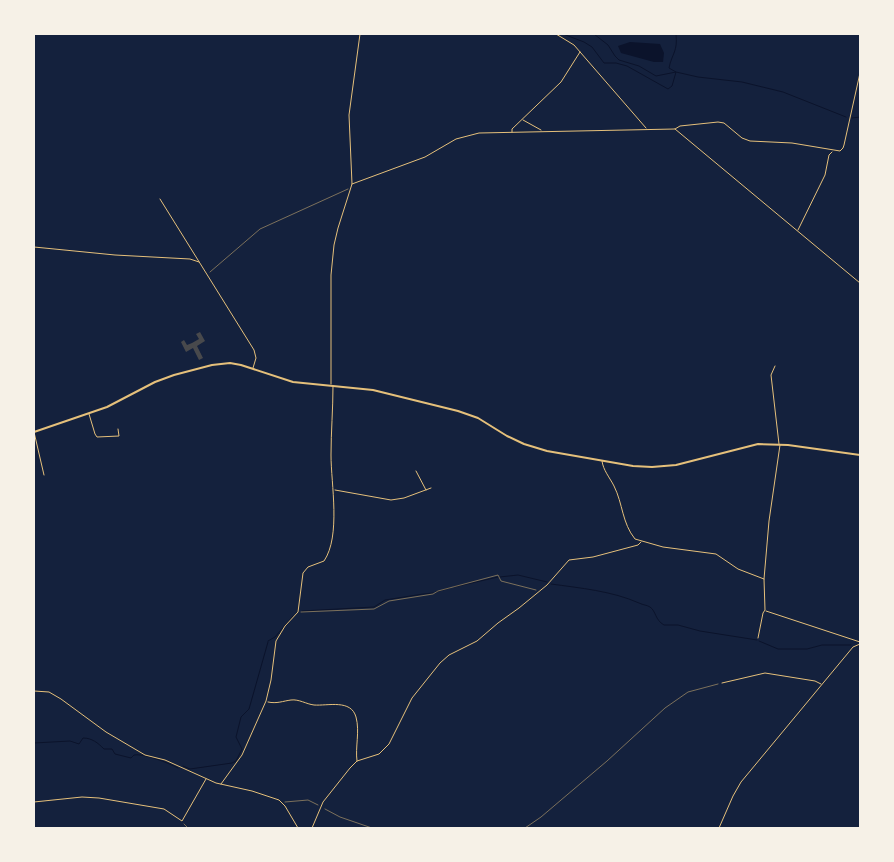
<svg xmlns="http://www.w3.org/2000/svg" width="894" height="862" font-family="'PT Serif',serif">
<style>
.water{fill:#0b132b}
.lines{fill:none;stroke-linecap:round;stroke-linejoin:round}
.stream{stroke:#0b132b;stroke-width:1}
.building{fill:#48494c}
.path{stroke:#e5c07b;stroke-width:0.5}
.minor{stroke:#e5c07b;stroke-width:1}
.secondary{stroke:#e5c07b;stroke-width:2}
</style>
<rect width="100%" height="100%" fill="#14213d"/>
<path class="water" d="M 630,42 L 660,44 L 664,53 L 663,62 L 654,62 L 621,53 L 618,46 Z"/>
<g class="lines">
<g class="stream">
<path d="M 563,34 L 584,42 L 592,47 L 604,63 L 616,63 L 627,66 L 668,89 L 672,86 L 676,72 L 669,68 C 672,53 678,52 676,34"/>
<path d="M 594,34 L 608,45 L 615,56 L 619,60 L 639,66 L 656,76 L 676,72 L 698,77 L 742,82 L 783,92 L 846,117"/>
<path d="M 852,118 L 860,117"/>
<path d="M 500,577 L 518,575 L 547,582"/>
<path d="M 551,584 C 580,588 612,591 639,603 C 643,605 647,605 650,607 C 656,611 655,620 664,625 L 678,625 L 700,631 L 757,640"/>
<path d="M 454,587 L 498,577"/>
<path d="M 436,592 L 450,588"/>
<path d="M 302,611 L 374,607 L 385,600 L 423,594 L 433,593"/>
<path d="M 268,641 L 275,637 L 293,616"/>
<path d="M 759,641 L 778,649 L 807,649 L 822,645 L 851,645"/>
<path d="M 858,646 L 860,646"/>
<path d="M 34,743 L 70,741 L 79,744 L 83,738 C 92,738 98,743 104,749 L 112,749 L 115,754 L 131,758 L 134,755 C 143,753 169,763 178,768"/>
<path d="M 183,766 L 190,769 L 232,763 L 236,761 L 242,749 L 236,737 L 241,717 L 249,709 L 268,642"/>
</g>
</g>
<path class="building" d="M 200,332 L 205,341 L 197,346 L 203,358 L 199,360 L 193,348 L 186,352 L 181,342 L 184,340 L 187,345 L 192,343 L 199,339 L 196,334 Z"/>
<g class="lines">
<g class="path">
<path d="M 210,272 L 260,229 L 348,189"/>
<path d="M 301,612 L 374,609 L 389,601 L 433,594 L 438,591 L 498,575 L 501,581 L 536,590"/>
<path d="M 285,802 L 308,800 L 318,805"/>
<path d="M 325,809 L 340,817 L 372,828"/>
<path d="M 184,824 L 188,828"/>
<path d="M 525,828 L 541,817 L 607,761 L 665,708 L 688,692 L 718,684"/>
</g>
<g class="minor">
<path d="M 376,34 L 417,34"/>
<path d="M 556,34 L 574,45 L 646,128"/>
<path d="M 523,120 L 541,130"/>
<path d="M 675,129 L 860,283"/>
<path d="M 512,132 L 512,129 L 561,82 L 580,52"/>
<path d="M 352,184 L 425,157 L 456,139 L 479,133 L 675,129 L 680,126 L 718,122 L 724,123 L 742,138 L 750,141 L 792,143 L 840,151 L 843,148 L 844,145 L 860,73"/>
<path d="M 160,199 L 254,350 L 256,358 L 253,368"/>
<path d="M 798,230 L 825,175 L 829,155 L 832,152"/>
<path d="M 34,247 L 115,255 L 190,259 L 199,262"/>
<path d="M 775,366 L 771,375 L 779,444"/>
<path d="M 331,384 L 331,275 L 334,245 L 338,228 L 352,184 L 349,115 L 360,34"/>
<path d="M 89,414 L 95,434 L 97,437 L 119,436 L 118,429"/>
<path d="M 34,432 L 44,475"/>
<path d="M 602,461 C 603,470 610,478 614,486 C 623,504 622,523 635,539 L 663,547 L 716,554 L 738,569 L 764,579"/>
<path d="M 416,471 L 426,490"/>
<path d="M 335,490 L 391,500 L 404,498 L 431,488"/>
<path d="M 766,611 L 860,642"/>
<path d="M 758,638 L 763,613 L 765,610 L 764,579 L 769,521 L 780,445"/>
<path d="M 722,683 L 765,673 L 815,681 L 821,684"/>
<path d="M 34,691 L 49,692 L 61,699 L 106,732 L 145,755 L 165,760 L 216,783 L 252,791 L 279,800 L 285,806 L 298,828"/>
<path d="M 268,702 C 277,704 283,701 291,700 C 299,699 306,704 314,705 C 328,706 351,699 356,717 C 360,732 355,747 357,761"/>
<path d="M 221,784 L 242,755 L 266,701 L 271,680 L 276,641 L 285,626 L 298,612 L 303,573 L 308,567 L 324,561 C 341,536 331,484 331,455 C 331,432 333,409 333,386"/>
<path d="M 34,802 L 82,797 L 99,798 L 164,809 L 182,821 L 206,779"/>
<path d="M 312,828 L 323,802 L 350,768 L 357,761 L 379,754 L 389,744 L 412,698 L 440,663 L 449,655 L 477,641 L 498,623 L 519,608 L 547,585 L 569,560 L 593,557 L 638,545 L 641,542"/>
<path d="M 719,828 L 733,796 L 741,782 L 853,647 L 860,644"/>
</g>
<path class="secondary" d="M 34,432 L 107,407 L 155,382 L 174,375 L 212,365 L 230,363 L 241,365 L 293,382 L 373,390 L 458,411 L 478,418 L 507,436 L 524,444 L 547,451 L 633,466 L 652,467 L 676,465 L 758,444 L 788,445 L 860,455"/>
</g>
<rect width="894" height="862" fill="none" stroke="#f6f1e7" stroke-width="70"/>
</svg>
